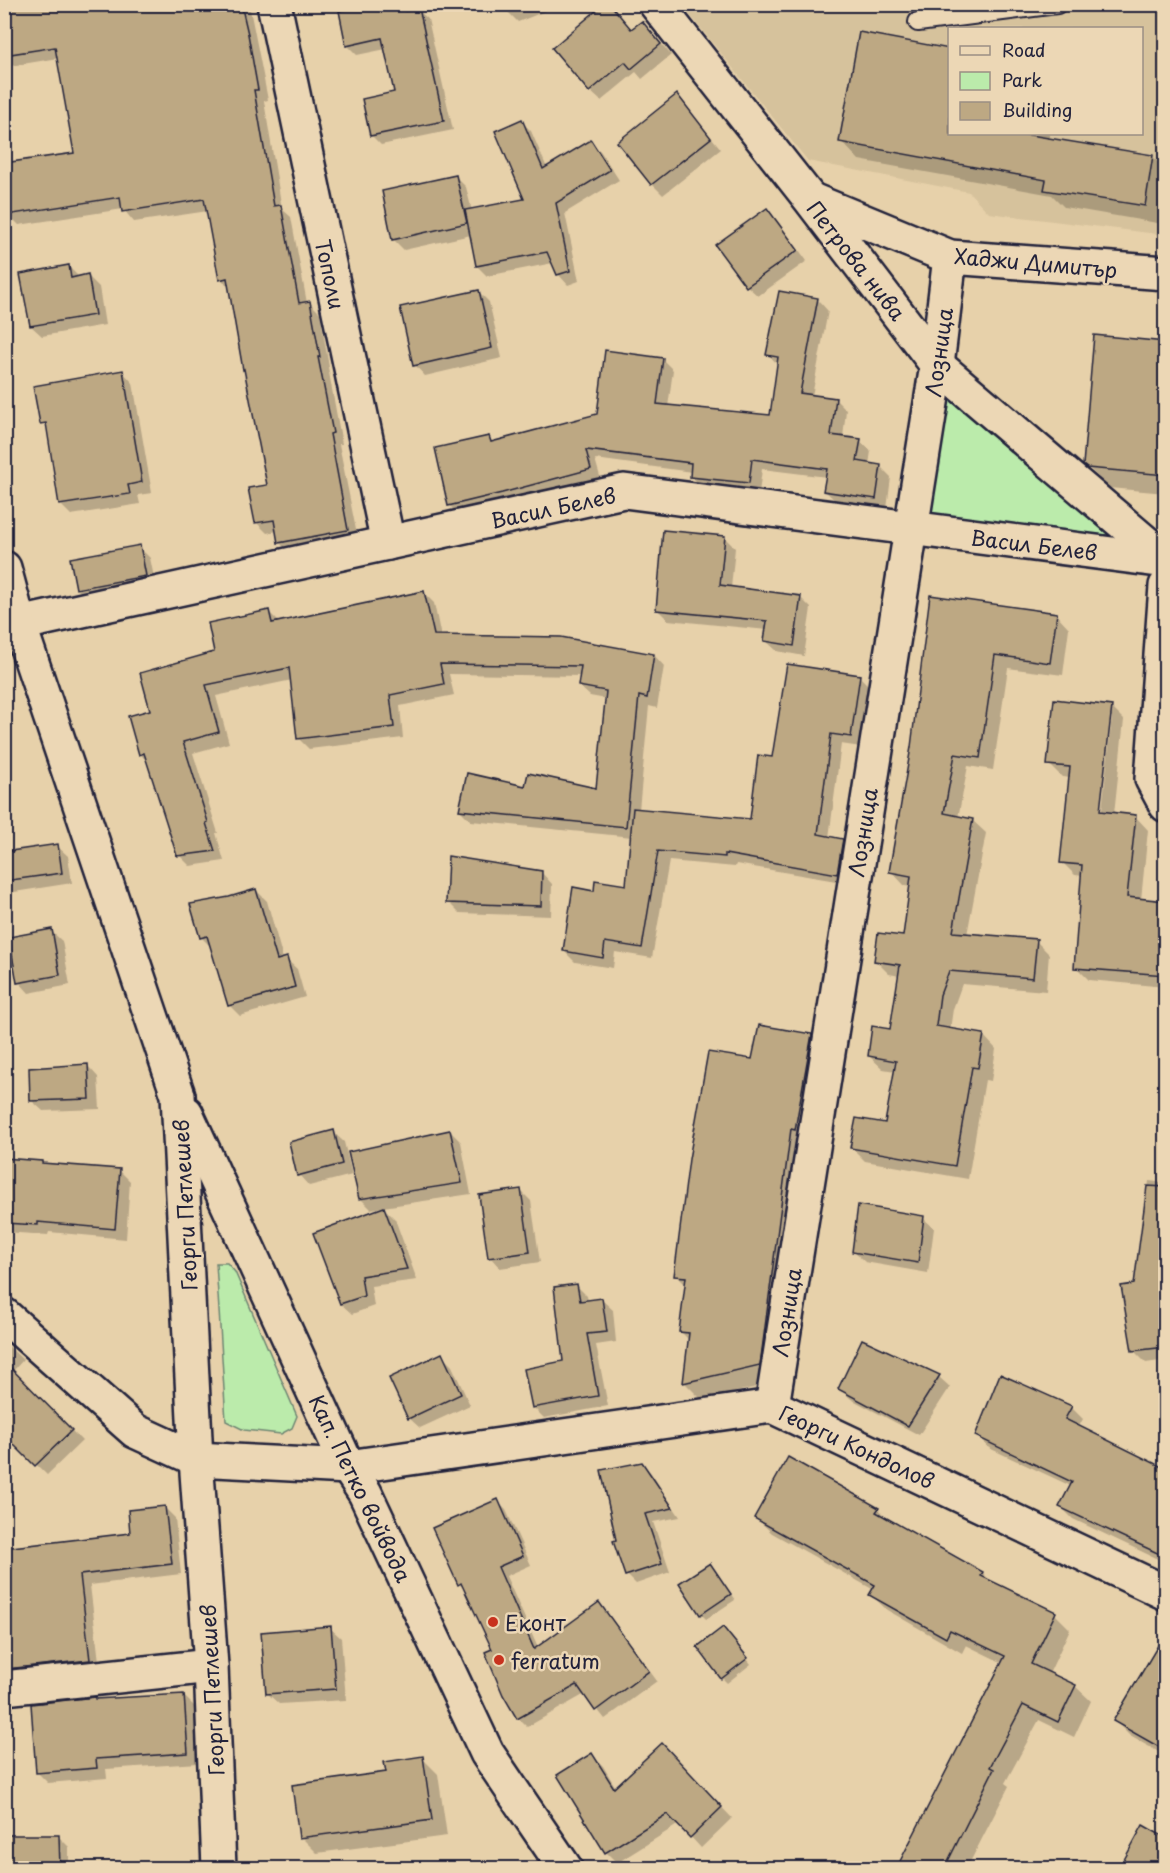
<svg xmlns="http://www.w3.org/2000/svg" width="1170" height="1873" font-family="'Playpen Sans',sans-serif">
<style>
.built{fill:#d6c29c;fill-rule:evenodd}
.green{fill:#bbebab;stroke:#6e8673;stroke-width:1.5}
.shadow{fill:#0003;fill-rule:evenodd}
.building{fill:#bda883;stroke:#22223b;stroke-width:1.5}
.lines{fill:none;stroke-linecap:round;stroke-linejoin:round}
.lane-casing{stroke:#22223b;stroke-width:22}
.street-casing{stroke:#22223b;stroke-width:38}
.secondary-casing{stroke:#22223b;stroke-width:38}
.lane{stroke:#ecd7b5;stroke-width:18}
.street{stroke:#ecd7b5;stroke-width:33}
.secondary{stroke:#ecd7b5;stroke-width:33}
.poi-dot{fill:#c8321e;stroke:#ecd7b5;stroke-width:2}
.labels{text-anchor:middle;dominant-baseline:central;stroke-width:5;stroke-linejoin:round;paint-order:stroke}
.street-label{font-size:21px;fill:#22223b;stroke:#ecd7b5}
.poi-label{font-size:21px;fill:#22223b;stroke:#ecd7b5;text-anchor:start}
</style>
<rect width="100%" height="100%" fill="#e7d1aa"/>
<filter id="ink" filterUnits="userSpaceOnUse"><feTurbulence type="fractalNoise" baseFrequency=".0167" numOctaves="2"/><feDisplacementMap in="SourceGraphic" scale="12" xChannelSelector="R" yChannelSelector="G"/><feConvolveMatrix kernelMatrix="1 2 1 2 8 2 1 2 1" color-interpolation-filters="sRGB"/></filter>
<g filter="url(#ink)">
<path class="built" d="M 682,5 L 1165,5 L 1165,235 L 989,213 L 969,192 L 808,161 ZM 950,28 L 1142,28 L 1142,134 L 950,134 Z"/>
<g class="green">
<path d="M 937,365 L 1165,560 L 910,528 Z"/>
<path d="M 216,1263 L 227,1263 L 235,1272 L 297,1416 L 292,1428 L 281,1434 L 244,1430 L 226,1421 Z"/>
</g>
<g class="shadow">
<path d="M 107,4 L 249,4 L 268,100 L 264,101 L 282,209 L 291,217 L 307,303 L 309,302 L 320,313 L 329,367 L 328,367 L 342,444 L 339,444 L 358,540 L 290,553 L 279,542 L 277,531 L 267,533 L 256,522 L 269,486 L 231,289 L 221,279 L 208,211 L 134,222 L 123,209 L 19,225 L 8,214 L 76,154 L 59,58 L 4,67 L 4,10 Z"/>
<path d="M 361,4 L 410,4 L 412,11 L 418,10 L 428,19 L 453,130 L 381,145 L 371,135 L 395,93 L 386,49 L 357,55 L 347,45 L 362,8 Z"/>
<path d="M 504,4 L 563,4 L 518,22 L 507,11 Z"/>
<path d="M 632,30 L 652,33 L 671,55 L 642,79 L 636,72 L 601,101 L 590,91 Z"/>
<path d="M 677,96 L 687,107 L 721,149 L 663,195 L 652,184 L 619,142 Z"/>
<path d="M 521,121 L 531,131 L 547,168 L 591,142 L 601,152 L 619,180 L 565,213 L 579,281 L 568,285 L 558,274 L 553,263 L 487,276 L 477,266 L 471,235 L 404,250 L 393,239 L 456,177 L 466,187 L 472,211 L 526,200 Z"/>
<path d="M 950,134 L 1050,134 L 1049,139 L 1152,156 L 1166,170 L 1166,207 L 1163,224 L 1064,207 L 1052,195 L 859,160 L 841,141 Z"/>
<path d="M 767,210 L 777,220 L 807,261 L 758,296 L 747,286 Z"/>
<path d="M 69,267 L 80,278 L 88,276 L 99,287 L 105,325 L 42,336 L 31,326 Z"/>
<path d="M 478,291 L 489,302 L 502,358 L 425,376 L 415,365 Z"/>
<path d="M 818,300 L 828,311 L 812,396 L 836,400 L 846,410 L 843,438 L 860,441 L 871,451 L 869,465 L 880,466 L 891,477 L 887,509 L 836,501 L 825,491 L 827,477 L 762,469 L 759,493 L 702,487 L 691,476 L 692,472 L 595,459 L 601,480 L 460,516 L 449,505 L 489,438 L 494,443 L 598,416 L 662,359 L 673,370 L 668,407 L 771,417 L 778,365 L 768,354 Z"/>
<path d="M 1166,343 L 1166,493 L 1109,488 L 1085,464 Z"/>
<path d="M 123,372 L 133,383 L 152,493 L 138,495 L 140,504 L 71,515 L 61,505 L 51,430 L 41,420 Z"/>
<path d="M 725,538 L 735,548 L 731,588 L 800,597 L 811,608 L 804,656 L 777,651 L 766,641 L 767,630 L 668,620 L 657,609 Z"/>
<path d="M 139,547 L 150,558 L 156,587 L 88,599 L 77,589 Z"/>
<path d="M 424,593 L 434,603 L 441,637 L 654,655 L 664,666 L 657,708 L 649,706 L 639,810 L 751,821 L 774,759 L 860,677 L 870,687 L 861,747 L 841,744 L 829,838 L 842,840 L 853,851 L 848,883 L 736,864 L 735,867 L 669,861 L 652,958 L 615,952 L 613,968 L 575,962 L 564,951 L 595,893 L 627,887 L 632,837 L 471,821 L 460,810 L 527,788 L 598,790 L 606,699 L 590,696 L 579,686 L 581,676 L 449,674 L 454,695 L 400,706 L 403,738 L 309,749 L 298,738 L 292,680 L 216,696 L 229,743 L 193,753 L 218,833 L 216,833 L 224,861 L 190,866 L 179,855 L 149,763 L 140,754 L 152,711 L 216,653 L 269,612 L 280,623 Z"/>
<path d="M 932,597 L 1056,614 L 1069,628 L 1063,675 L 1008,668 L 993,770 L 968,766 L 958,818 L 972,820 L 986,833 L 967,935 L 1036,941 L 1049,954 L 1046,991 L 962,984 L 953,1009 L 950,1030 L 983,1035 L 996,1049 L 991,1081 L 985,1080 L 968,1179 L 865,1161 L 852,1148 L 886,1125 L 895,1071 L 883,1069 L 869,1056 L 891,1030 L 900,976 L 889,974 L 876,961 L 905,938 L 912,886 L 904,885 L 891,871 L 912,747 Z"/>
<path d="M 1111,707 L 1124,720 L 1114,814 L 1135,816 L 1148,830 L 1141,900 L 1166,902 L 1166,987 L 1089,980 L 1076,967 L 1083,876 L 1075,875 L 1062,862 L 1071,778 L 1062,777 L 1049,764 ZM 1109,717 L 1112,717 L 1101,819 L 1098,819 Z"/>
<path d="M 57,846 L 68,856 L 72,883 L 8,893 L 4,889 L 4,853 Z"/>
<path d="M 542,873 L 552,884 L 551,916 L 459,913 L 448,902 Z"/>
<path d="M 256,890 L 267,901 L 283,959 L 286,959 L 297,969 L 305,997 L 240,1016 L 229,1005 L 212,948 L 201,937 L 229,898 Z"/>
<path d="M 51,931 L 62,941 L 70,985 L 29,993 L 19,982 Z"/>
<path d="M 811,1035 L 829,1053 L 777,1382 L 702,1400 L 685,1383 L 690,1341 L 681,1332 L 687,1286 L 676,1275 L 754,1061 Z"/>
<path d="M 88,1066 L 98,1077 L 100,1109 L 43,1111 L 32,1101 Z"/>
<path d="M 450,1131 L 461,1142 L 471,1194 L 383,1207 L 395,1219 L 417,1280 L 371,1286 L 374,1306 L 352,1314 L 341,1304 L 383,1209 L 383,1207 L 371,1209 L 360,1198 Z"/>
<path d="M 333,1132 L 344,1142 L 352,1175 L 309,1186 L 299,1175 Z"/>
<path d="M 4,1160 L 42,1162 L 44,1165 L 120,1171 L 130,1181 L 126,1239 L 49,1232 L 48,1235 L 4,1232 Z"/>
<path d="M 1149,1181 L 1166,1183 L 1166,1360 L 1146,1363 L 1133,1350 L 1136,1286 Z"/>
<path d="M 520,1190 L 531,1201 L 540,1262 L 500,1268 L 490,1257 Z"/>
<path d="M 923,1218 L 934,1228 L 928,1273 L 865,1262 L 854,1252 Z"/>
<path d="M 576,1285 L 587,1296 L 588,1301 L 602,1300 L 613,1310 L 616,1342 L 596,1345 L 608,1406 L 544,1418 L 533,1407 L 565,1362 Z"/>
<path d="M 863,1341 L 939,1377 L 950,1387 L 919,1435 L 851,1399 L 840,1389 Z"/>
<path d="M 4,1342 L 23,1360 L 13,1371 L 82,1441 L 47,1475 L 4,1433 Z"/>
<path d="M 441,1355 L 452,1366 L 470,1405 L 420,1428 L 409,1418 Z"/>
<path d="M 1071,1407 L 1083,1419 L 1078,1428 L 1166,1473 L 1166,1563 L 1073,1519 L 1061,1507 L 1071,1486 L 989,1448 L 977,1435 Z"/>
<path d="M 642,1464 L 651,1473 L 680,1517 L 653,1522 L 670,1572 L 636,1584 L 627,1575 L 617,1541 Z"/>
<path d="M 497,1501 L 506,1510 L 531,1565 L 506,1576 L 538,1648 L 599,1604 L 608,1614 L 657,1681 L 605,1719 L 585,1694 L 527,1727 L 518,1718 L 494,1650 L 467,1591 L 459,1584 Z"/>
<path d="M 164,1507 L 175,1518 L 181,1574 L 90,1585 L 100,1670 L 18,1679 L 7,1668 L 4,1644 L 4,1605 L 10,1605 L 132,1534 Z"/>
<path d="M 878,1509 L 889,1521 L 983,1573 L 992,1583 L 1055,1614 L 1070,1629 L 1049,1674 L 1075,1686 L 1091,1701 L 1074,1737 L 1039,1720 L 1005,1783 L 1009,1786 L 967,1868 L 902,1868 L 1003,1663 L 966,1645 L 962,1653 L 887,1610 L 871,1595 L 874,1590 L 772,1533 L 756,1518 Z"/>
<path d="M 710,1565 L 735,1600 L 706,1619 L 701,1614 Z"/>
<path d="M 330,1628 L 341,1638 L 346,1700 L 279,1704 L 268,1694 Z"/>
<path d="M 728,1634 L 751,1664 L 727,1683 L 722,1678 Z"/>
<path d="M 1166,1667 L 1166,1756 L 1130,1736 L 1115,1721 Z"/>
<path d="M 184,1696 L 195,1707 L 198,1763 L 106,1769 L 107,1778 L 48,1783 L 37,1772 L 96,1701 Z"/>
<path d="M 592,1755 L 603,1766 L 616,1788 L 672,1755 L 732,1818 L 701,1848 L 679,1824 L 617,1863 L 606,1852 Z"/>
<path d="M 422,1758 L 438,1774 L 447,1836 L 317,1853 L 301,1837 L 388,1774 Z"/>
<path d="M 58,1836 L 69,1847 L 69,1868 L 4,1868 Z"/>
<path d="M 440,1862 L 467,1863 L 472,1868 L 440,1868 Z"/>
</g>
<g class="building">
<path d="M 28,4 L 241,4 L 248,34 L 258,90 L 254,90 L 274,206 L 281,205 L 299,303 L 310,301 L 320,357 L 318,357 L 333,433 L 330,434 L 348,530 L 278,543 L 274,520 L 255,523 L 248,488 L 267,485 L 244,369 L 243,370 L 227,278 L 219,280 L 204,199 L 122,212 L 120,197 L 7,215 L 4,200 L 4,163 L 74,153 L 55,47 L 4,55 L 4,8 Z"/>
<path d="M 370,4 L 404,4 L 405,11 L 419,8 L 444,121 L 370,136 L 362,99 L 394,92 L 382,38 L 346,46 L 339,11 Z"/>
<path d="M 604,4 L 610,4 L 631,29 L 642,21 L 661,44 L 631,69 L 625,62 L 589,92 L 552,48 Z"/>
<path d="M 859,32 L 950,49 L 950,134 L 1024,134 L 1153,155 L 1145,206 L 1044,190 L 1046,180 L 839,142 Z"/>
<path d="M 677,94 L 711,138 L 651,185 L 617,142 Z"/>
<path d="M 522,119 L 543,169 L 591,140 L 610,170 L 556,203 L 570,271 L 557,275 L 547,252 L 476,266 L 465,210 L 524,199 L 495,131 Z"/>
<path d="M 456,175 L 467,223 L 392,240 L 382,191 Z"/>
<path d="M 767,208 L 798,250 L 746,287 L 715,245 Z"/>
<path d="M 69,265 L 71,278 L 88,274 L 95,315 L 30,326 L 20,274 Z"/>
<path d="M 479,290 L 492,348 L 413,366 L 400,307 Z"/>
<path d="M 779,291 L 818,298 L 800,393 L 836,398 L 831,435 L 861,439 L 857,461 L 881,465 L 876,499 L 823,491 L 827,469 L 752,459 L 749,483 L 690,477 L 691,463 L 586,450 L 591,469 L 502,493 L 448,506 L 435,448 L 489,436 L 491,442 L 597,414 L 605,350 L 663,358 L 657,404 L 770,415 L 778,357 L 766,355 Z"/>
<path d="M 1094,335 L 1166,342 L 1166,475 L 1087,468 L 1083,465 Z"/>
<path d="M 123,370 L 142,482 L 128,485 L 130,494 L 59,505 L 46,423 L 40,424 L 33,386 Z"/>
<path d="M 663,530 L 725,536 L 720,585 L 801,596 L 794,646 L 764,641 L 767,621 L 656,610 Z"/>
<path d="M 140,545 L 146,576 L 76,589 L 70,558 Z"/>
<path d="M 424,591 L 434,635 L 561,637 L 654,654 L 647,698 L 639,696 L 626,827 L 459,810 L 467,773 L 525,786 L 528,773 L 596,788 L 606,691 L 578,686 L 581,666 L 440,664 L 444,684 L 390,695 L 394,727 L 297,739 L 289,668 L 206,685 L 219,732 L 183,742 L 208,822 L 206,823 L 215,851 L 177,856 L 144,753 L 139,755 L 128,716 L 150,710 L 140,673 L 214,652 L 208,623 L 269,610 L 272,623 Z"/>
<path d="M 930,595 L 1057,613 L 1050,663 L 995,655 L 980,758 L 955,754 L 944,813 L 973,819 L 953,932 L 1037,939 L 1033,978 L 949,971 L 940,995 L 936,1026 L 984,1034 L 978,1068 L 972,1067 L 955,1166 L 850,1148 L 856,1118 L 885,1123 L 896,1061 L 868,1056 L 872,1026 L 890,1029 L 900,965 L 874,961 L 878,933 L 903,936 L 911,876 L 889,872 L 911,747 Z"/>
<path d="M 787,664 L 860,675 L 851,737 L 831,734 L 818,834 L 843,839 L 837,874 L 725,854 L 725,857 L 658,851 L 642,948 L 605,942 L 603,958 L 563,951 L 573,887 L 594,891 L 595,880 L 626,885 L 633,808 L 750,819 L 758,755 L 772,757 Z"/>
<path d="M 1054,699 L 1112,706 L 1100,811 L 1136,815 L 1127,897 L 1166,901 L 1166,975 L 1074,968 L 1082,865 L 1060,863 L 1070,767 L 1047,765 Z"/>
<path d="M 58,844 L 62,873 L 4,881 L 4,852 Z"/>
<path d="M 448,856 L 542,871 L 541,906 L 446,903 Z"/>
<path d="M 256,889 L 277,960 L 287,957 L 295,987 L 228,1006 L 207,936 L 200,938 L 190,904 L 229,897 Z"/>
<path d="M 52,929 L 60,975 L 17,983 L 9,937 Z"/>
<path d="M 759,1025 L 812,1034 L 795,1130 L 791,1129 L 760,1365 L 683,1383 L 689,1333 L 679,1332 L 686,1277 L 674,1276 L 689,1159 L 708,1052 L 752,1059 Z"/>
<path d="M 88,1064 L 90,1099 L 30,1101 L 29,1068 Z"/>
<path d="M 334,1130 L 342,1164 L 297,1176 L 289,1142 Z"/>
<path d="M 450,1130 L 462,1183 L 359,1199 L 348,1152 Z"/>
<path d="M 4,1158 L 42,1161 L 42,1163 L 120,1169 L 115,1229 L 38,1222 L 38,1225 L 4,1223 Z"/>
<path d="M 1147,1186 L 1166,1187 L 1166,1347 L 1132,1351 L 1121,1286 L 1134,1284 Z"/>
<path d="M 521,1189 L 530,1252 L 488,1258 L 479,1195 Z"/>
<path d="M 858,1205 L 924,1216 L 918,1263 L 852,1252 Z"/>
<path d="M 384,1207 L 407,1269 L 361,1276 L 364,1296 L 340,1304 L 313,1233 Z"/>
<path d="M 577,1284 L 580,1301 L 602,1298 L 607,1332 L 587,1334 L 598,1396 L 532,1408 L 524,1369 L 563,1361 L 554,1287 Z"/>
<path d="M 862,1339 L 940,1375 L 908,1426 L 838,1389 Z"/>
<path d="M 442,1353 L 461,1394 L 408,1419 L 389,1378 Z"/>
<path d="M 4,1361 L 72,1430 L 35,1466 L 4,1435 Z"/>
<path d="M 1000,1374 L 1072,1406 L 1065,1419 L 1166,1469 L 1166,1557 L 1059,1507 L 1072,1482 L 975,1436 Z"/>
<path d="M 788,1457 L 879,1508 L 876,1512 L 983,1572 L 981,1576 L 1056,1612 L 1031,1664 L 1076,1685 L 1058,1722 L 1023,1705 L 990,1767 L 994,1769 L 944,1869 L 896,1869 L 1005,1656 L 950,1630 L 946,1638 L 869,1595 L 875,1585 L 754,1518 Z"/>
<path d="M 642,1462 L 673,1508 L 645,1514 L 662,1564 L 625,1576 L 613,1541 L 616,1540 L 601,1470 Z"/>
<path d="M 498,1499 L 523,1556 L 498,1567 L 534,1649 L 599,1602 L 649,1671 L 595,1711 L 577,1685 L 517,1719 L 503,1695 L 485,1652 L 492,1649 L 461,1583 L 458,1585 L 432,1528 Z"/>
<path d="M 165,1506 L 172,1564 L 80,1575 L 90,1660 L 6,1669 L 4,1604 L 9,1603 L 4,1574 L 4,1548 L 130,1533 L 128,1510 Z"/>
<path d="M 710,1563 L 731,1594 L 700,1615 L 679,1583 Z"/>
<path d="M 331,1626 L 336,1689 L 266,1694 L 261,1632 Z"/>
<path d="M 723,1627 L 748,1658 L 721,1679 L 697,1647 Z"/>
<path d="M 1166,1632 L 1166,1751 L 1113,1721 Z"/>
<path d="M 184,1694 L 188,1753 L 96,1759 L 97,1768 L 36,1773 L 31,1704 L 95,1697 L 95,1699 Z"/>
<path d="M 662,1743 L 722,1807 L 690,1838 L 667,1814 L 605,1853 L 557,1775 L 592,1753 L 614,1788 Z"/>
<path d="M 423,1756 L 432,1820 L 299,1838 L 292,1785 L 386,1772 L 384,1762 Z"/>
<path d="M 1143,1825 L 1166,1838 L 1166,1869 L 1119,1869 Z"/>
<path d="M 4,1835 L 59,1835 L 60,1869 L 4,1869 Z"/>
</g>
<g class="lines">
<defs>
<path id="lane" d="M 918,22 L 1057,4"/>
<g id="street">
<path d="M 274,4 L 388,543"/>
<path d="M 656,4 L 810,199 L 937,365 L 1166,560"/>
<path d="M 812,200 L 950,257 L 1166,273"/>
<path d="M 1166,586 L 1152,779 L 1166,805"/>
<path d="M 19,624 L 624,491 L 1166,561"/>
<path d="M 4,1315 L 135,1431 L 196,1459 L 348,1467 L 772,1406 L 1166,1593"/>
<path d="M 772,1406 L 937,365 L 950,257"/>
<path d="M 4,1688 L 211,1666"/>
</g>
<g id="secondary">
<path d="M 4,568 L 19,624 L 178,1095 L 196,1459 L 211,1666 L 219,1868"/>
<path d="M 186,1113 L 348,1467 L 365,1493 L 487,1753 L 565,1868"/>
</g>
</defs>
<use href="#lane" class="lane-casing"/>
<use href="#street" class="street-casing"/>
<use href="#secondary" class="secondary-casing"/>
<use href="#lane" class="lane"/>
<use href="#street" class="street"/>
<use href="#secondary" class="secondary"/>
</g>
</g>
<g class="poi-dot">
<circle cx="493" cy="1622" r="6"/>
<circle cx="499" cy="1660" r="6"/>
</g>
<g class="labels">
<g class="street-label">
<text transform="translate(857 260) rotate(52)">Петрова нива</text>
<text transform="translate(1036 262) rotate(5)">Хаджи Димитър</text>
<text transform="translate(331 274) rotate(78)">Тополи</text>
<text transform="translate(938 352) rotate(-82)">Лозница</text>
<text transform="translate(553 507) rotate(-12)">Васил Белев</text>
<text transform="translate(1034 544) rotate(7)">Васил Белев</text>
<text transform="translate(862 832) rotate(-81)">Лозница</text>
<text transform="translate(184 1205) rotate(-93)">Георги Петлешев</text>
<text transform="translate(786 1312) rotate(-81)">Лозница</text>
<text transform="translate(857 1446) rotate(25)">Георги Кондолов</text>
<text transform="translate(361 1488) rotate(64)">Кап. Петко войвода</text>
<text transform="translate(211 1690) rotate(-93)">Георги Петлешев</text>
</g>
<g class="poi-label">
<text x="505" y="1622">Еконт</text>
<text x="511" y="1660">ferratum</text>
</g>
</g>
<rect width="1170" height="1873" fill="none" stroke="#ecd7b5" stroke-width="24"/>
<rect x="12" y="12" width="1146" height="1849" fill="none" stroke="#22223b" stroke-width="2" filter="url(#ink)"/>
<rect x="948" y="27" width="195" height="108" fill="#ecd7b5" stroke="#9b8f84" stroke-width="1.5"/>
<rect x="960" y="46" width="30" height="9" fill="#ecd7b5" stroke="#9b8f84" stroke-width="1.5"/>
<text x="1002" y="57" font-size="18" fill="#22223b">Road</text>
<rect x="960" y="72" width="30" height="18" fill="#bbebab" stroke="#9b8f84" stroke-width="1.5"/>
<text x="1002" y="87" font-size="18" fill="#22223b">Park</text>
<rect x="960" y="102" width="30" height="18" fill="#bda883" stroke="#9b8f84" stroke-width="1.5"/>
<text x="1002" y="117" font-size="18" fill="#22223b">Building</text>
</svg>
